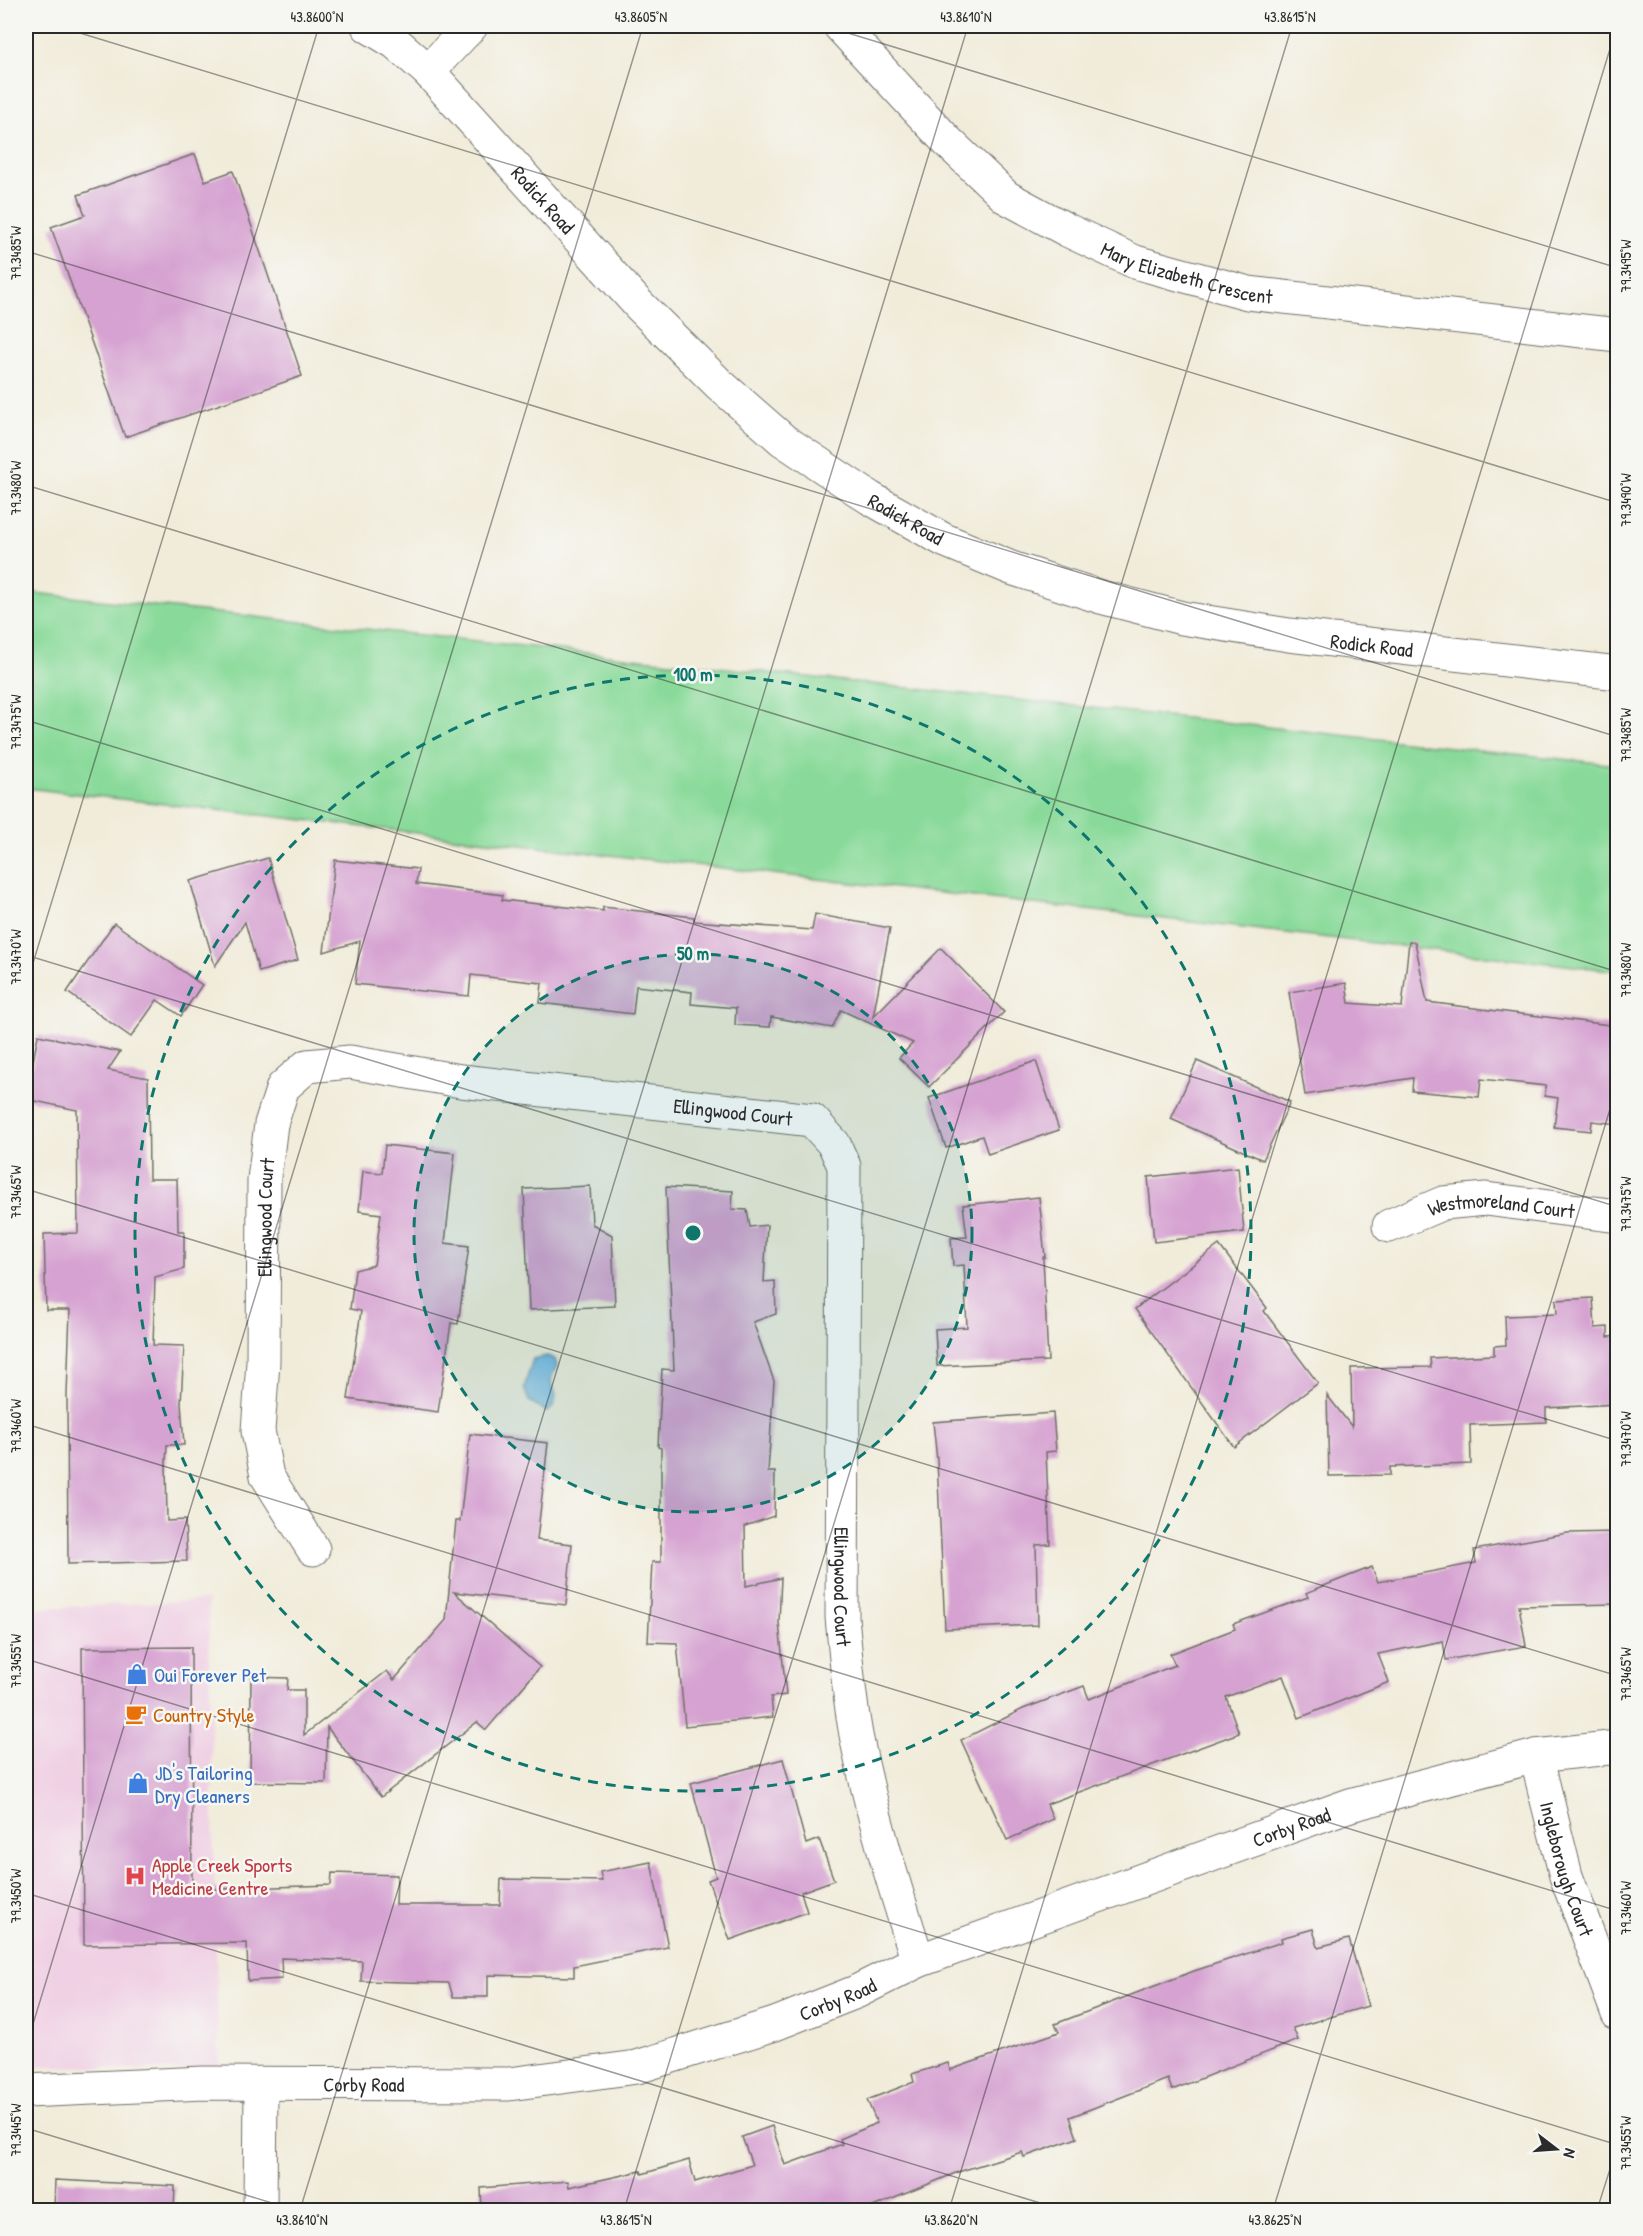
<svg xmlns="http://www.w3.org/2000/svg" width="1643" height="2236" font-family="'Patrick Hand',sans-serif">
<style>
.built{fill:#f0d0e4}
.green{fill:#89da9a;stroke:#5a8262;stroke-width:1.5}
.water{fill:#70b6e6;stroke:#4e7088;stroke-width:1.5}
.building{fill:#d6a2d1}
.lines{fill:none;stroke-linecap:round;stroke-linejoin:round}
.street-casing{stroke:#706f68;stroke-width:35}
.secondary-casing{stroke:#706f68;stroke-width:35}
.street{stroke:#fff;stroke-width:33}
.secondary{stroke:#fff;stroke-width:33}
.ticks{fill:none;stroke:#2b2b2b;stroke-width:1.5;stroke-opacity:0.45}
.ring{fill:none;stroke:#0f766e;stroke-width:3;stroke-dasharray:10 8}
.labels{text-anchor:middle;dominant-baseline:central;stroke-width:5;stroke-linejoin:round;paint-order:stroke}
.street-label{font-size:20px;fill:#2b2b2b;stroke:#f6f6f2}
.shop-label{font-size:20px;fill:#366cbe;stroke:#f6f6f2;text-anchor:start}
.food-label{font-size:20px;fill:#c56008;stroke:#f6f6f2;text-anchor:start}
.health-label{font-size:20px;fill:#be3a42;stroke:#f6f6f2;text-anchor:start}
.centre{fill:#0f766e;stroke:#f6f6f2;stroke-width:3}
.ring-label{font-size:18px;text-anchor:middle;font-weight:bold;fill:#0f766e;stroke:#f6f6f2;stroke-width:5;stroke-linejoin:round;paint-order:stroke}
.neatline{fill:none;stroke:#2b2b2b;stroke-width:2}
.ticks-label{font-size:15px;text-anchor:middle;fill:#2b2b2b}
</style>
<rect width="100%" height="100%" fill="#f6f6f2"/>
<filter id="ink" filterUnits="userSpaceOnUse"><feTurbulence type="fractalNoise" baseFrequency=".0167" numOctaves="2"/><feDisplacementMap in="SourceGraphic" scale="12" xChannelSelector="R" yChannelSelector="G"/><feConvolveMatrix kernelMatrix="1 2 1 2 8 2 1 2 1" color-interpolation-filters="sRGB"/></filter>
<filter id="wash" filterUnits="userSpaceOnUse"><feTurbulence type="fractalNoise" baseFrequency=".008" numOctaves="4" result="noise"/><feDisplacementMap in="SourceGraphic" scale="24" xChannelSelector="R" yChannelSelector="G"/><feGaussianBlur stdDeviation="1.35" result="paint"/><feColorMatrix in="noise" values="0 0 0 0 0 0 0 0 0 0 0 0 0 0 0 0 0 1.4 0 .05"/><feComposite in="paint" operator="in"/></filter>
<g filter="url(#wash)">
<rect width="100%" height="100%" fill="#f1ecda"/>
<path class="built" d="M 208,1600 L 219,2072 L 26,2065 L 26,1609 Z"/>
<path class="green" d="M 26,592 L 1617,765 L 1617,971 L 26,788 Z"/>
<path class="water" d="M 547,1356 L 555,1359 L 557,1366 C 550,1378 549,1384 556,1396 L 553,1407 L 547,1412 L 529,1401 L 524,1388 L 533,1359 Z"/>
<g id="blocks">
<g class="building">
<path d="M 195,154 L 205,181 L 233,171 L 302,376 L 125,437 L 51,227 L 85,215 L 78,195 Z"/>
<path d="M 268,858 L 298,960 L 259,972 L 245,922 L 215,966 L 190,881 Z"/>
<path d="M 335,860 L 418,869 L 416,884 L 503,895 L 502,900 L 603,911 L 603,907 L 694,917 L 694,921 L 812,930 L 815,914 L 890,928 L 873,1017 L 941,948 L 1004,1012 L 929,1087 L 899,1058 L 913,1043 L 841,1010 L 832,1028 L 771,1017 L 770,1027 L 735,1025 L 736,1008 L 691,1004 L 692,992 L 636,986 L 633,1014 L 540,1003 L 542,983 L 471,975 L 469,996 L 355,984 L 360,941 L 324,952 Z"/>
<path d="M 114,923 L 202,985 L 181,1016 L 157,1000 L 131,1037 L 67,992 Z"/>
<path d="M 1409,942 L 1415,942 L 1427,1002 L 1617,1026 L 1617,1124 L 1592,1121 L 1591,1131 L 1554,1127 L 1558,1098 L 1545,1096 L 1546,1086 L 1481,1079 L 1479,1097 L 1412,1091 L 1413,1078 L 1305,1095 L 1289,992 L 1346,983 L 1349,1003 L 1402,1007 Z"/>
<path d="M 38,1035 L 120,1052 L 108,1070 L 148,1078 L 149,1179 L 177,1179 L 178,1231 L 184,1231 L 184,1269 L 155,1277 L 153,1345 L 184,1346 L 181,1404 L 184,1445 L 167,1445 L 166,1462 L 167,1521 L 185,1520 L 187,1561 L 68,1564 L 67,1395 L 70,1310 L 46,1310 L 44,1234 L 78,1233 L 77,1110 L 26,1099 Z"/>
<path d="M 1036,1061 L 1059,1130 L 988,1154 L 982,1136 L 946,1148 L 929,1098 Z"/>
<path d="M 1197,1061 L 1290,1102 L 1263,1160 L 1171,1119 Z"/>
<path d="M 385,1145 L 455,1153 L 445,1243 L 469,1246 L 458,1324 L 451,1323 L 438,1412 L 348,1399 L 361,1311 L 350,1309 L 355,1270 L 374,1265 L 381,1214 L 359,1211 L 363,1171 L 382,1173 Z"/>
<path d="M 1238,1167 L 1244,1232 L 1154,1242 L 1148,1177 Z"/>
<path d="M 590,1186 L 592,1224 L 612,1235 L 615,1306 L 529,1310 L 524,1189 Z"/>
<path d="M 666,1187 L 733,1191 L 732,1209 L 747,1210 L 750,1227 L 767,1225 L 764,1282 L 775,1281 L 776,1314 L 753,1322 L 774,1381 L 768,1472 L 775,1472 L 774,1516 L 745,1526 L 746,1586 L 781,1578 L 779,1622 L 786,1695 L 771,1697 L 773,1717 L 685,1726 L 677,1643 L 648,1642 L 652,1562 L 661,1562 L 661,1448 L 658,1447 L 662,1369 L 674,1370 Z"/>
<path d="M 1039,1197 L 1045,1257 L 1043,1257 L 1048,1361 L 937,1366 L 935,1329 L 967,1327 L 964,1265 L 953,1266 L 951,1238 L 967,1237 L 963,1205 Z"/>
<path d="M 1219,1245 L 1267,1308 L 1264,1311 L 1318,1383 L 1234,1447 L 1135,1309 Z"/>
<path d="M 1593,1298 L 1595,1328 L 1608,1327 L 1608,1337 L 1617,1336 L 1617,1404 L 1546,1408 L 1546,1422 L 1470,1425 L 1471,1464 L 1390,1467 L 1390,1475 L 1329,1476 L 1327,1395 L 1352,1427 L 1351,1368 L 1431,1367 L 1430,1358 L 1494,1355 L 1494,1346 L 1506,1345 L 1505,1316 L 1557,1314 L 1556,1300 Z"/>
<path d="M 1053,1413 L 1056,1451 L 1046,1452 L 1050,1544 L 1036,1545 L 1038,1625 L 945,1629 L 937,1460 L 933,1422 Z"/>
<path d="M 470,1434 L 548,1443 L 537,1540 L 572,1544 L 566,1605 L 454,1592 L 540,1667 L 486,1730 L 477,1722 L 381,1797 L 327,1727 L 326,1783 L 250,1782 L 251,1677 L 288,1678 L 287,1690 L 304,1690 L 304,1735 L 387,1671 L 394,1680 L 446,1620 L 456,1521 L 460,1521 Z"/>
<path d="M 1617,1532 L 1617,1604 L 1519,1606 L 1526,1646 L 1446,1660 L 1443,1641 L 1378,1654 L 1389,1682 L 1299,1718 L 1283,1676 L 1226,1697 L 1239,1733 L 1047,1804 L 1053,1819 L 1007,1840 L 961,1740 L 1023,1709 L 1084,1686 L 1089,1699 L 1175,1665 L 1170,1654 L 1235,1629 L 1233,1624 L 1308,1597 L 1306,1593 L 1372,1567 L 1378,1582 L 1476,1563 L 1474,1550 L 1567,1533 Z"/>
<path d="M 191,1647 L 192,1890 L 331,1885 L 332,1873 L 397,1875 L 396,1905 L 500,1905 L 501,1879 L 602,1881 L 600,1872 L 651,1862 L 668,1947 L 574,1966 L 574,1977 L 488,1975 L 488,1997 L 453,1997 L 449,1983 L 361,1981 L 362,1961 L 281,1958 L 282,1979 L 248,1981 L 247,1943 L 84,1945 L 82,1648 Z"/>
<path d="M 783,1759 L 806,1844 L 819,1839 L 834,1880 L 801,1892 L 807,1912 L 730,1940 L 708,1880 L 716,1877 L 691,1783 Z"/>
<path d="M 1313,1929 L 1318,1947 L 1349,1939 L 1368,2006 L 1293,2028 L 1298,2040 L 1172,2090 L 1168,2079 L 1070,2117 L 1077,2138 L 1024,2157 L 1022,2152 L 958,2172 L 863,2211 L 482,2211 L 481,2188 L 568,2181 L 569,2187 L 641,2171 L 642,2174 L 689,2160 L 695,2182 L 752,2165 L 742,2137 L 772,2126 L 785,2165 L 842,2144 L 840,2139 L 877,2123 L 867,2100 L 914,2082 L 912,2074 L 948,2063 L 950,2070 L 1059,2032 L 1055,2024 L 1194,1971 L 1282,1942 L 1281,1938 Z"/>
<path d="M 55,2180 L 175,2186 L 174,2211 L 54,2211 Z"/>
</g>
</g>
</g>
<g filter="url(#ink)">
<use href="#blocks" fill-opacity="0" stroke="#706f68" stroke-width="1.5"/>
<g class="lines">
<defs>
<g id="street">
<path id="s1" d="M 840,26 L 946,140 L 1006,197 L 1067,230 L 1135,262 L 1248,293 L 1618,335"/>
<path d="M 428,71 L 471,26"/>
<path id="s2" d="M 1389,1226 L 1443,1203 L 1486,1199 L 1618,1216"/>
<path id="s3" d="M 313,1549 L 267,1476 L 258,1431 L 263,1362 L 264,1180 L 271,1124 L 283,1087 L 307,1066 L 350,1062 L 461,1081 L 812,1120 L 834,1144 L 844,1166 L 842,1617 C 846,1658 849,1700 857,1740 C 872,1815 895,1889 918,1961"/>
<path id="s4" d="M 1536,1756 L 1566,1876 L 1618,2014"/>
<path id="s5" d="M 26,2091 L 204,2083 L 509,2084 L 637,2067 L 775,2024 L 856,1992 L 918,1961 L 1350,1805 L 1536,1756 L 1618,1747"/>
<path d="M 260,2210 L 261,2085"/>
</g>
<g id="secondary">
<path id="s6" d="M 368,26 L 396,43 L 428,71 L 639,305 L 719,384 L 783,440 L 870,498 L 944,540 L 1011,568 L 1101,597 L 1182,618 L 1289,635 L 1618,673"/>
</g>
</defs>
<use href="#street" class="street-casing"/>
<use href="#secondary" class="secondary-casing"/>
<use href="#street" class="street"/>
<use href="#secondary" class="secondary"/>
</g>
</g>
<path class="ticks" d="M 57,26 L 1618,503M 825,26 L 1618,268M 1592,26 L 1618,33M 26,251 L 1618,737M 26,485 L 1618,972M 26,720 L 1618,1207M 26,955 L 1618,1441M 26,986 L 319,26M 26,1189 L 1618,1676M 26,1424 L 1618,1911M 26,1659 L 1618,2145M 26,1893 L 1063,2210M 26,2047 L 643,26M 26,2128 L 295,2210M 300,2210 L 968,26M 624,2210 L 1292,26M 949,2210 L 1617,26M 1273,2210 L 1618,1083M 1597,2210 L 1618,2144"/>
<circle cx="693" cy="1233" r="279" fill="#0f766e" fill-opacity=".12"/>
<g class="ring">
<circle cx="693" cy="1233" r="279"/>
<circle cx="693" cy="1233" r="558"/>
</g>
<defs>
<symbol id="shop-bare" viewBox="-9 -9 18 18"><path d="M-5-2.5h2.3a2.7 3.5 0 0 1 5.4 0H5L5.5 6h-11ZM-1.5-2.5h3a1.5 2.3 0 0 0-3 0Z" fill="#3f7fe0" stroke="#f6f6f2" stroke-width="2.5" paint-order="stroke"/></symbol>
<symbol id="cafe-bare" viewBox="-9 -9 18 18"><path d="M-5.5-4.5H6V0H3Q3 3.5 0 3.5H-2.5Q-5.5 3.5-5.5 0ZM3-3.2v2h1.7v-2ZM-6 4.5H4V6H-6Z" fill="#e8710a" stroke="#f6f6f2" stroke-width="2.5" paint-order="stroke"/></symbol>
<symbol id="hospital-bare" viewBox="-9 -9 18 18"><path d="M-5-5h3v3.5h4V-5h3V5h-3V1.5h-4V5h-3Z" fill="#e0444e" stroke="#f6f6f2" stroke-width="2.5" paint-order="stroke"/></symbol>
</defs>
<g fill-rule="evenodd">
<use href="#shop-bare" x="122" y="1659" width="30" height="30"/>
<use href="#cafe-bare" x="121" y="1699" width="30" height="30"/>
<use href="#shop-bare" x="123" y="1768" width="30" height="30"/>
<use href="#hospital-bare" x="120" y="1861" width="30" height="30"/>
</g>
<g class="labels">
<g class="street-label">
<text stroke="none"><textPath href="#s6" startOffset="248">Rodick Road</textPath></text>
<text stroke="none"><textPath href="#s1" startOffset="436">Mary Elizabeth Crescent</textPath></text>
<text stroke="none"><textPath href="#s6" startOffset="734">Rodick Road</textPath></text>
<text stroke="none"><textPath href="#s6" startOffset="1220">Rodick Road</textPath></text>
<text stroke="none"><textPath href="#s3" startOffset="940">Ellingwood Court</textPath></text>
<text stroke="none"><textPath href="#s2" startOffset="117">Westmoreland Court</textPath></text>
<text stroke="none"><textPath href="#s3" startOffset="346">Ellingwood Court</textPath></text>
<text stroke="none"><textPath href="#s3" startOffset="1497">Ellingwood Court</textPath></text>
<text stroke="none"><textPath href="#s5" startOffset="1310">Corby Road</textPath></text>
<text stroke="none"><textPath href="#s4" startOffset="117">Ingleborough Court</textPath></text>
<text stroke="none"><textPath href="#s5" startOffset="824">Corby Road</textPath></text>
<text stroke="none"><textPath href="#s5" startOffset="338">Corby Road</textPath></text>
</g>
<g class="shop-label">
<text x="154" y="1674">Oui Forever Pet</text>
<text x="155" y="1772">JD's Tailoring<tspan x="155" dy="23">Dry Cleaners</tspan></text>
</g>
<g class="food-label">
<text x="153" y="1714">Country Style</text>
</g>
<g class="health-label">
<text x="152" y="1864">Apple Creek Sports<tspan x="152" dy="23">Medicine Centre</tspan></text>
</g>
</g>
<circle cx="693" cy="1233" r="9" class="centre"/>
<g class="ring-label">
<text x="693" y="681">100 m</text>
<text x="693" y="960">50 m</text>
</g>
<rect width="1643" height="2236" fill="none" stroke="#f6f6f2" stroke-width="66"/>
<g transform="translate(1556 2149) rotate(107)" stroke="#f6f6f2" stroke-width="4.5" paint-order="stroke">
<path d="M0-4.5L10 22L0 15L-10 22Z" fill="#2b2b2b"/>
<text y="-9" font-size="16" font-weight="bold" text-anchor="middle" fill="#2b2b2b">N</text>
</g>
<rect x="33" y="33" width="1577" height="2170" class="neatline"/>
<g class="ticks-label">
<text x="317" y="22">43.8600°N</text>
<text x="641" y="22">43.8605°N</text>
<text x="966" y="22">43.8610°N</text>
<text x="1290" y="22">43.8615°N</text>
<text transform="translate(16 253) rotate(-90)" y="5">79.3485°W</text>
<text transform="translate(1626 266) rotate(-90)" y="5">79.3495°W</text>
<text transform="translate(16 488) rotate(-90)" y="5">79.3480°W</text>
<text transform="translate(1626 500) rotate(-90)" y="5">79.3490°W</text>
<text transform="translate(16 722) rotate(-90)" y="5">79.3475°W</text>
<text transform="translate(1626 735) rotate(-90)" y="5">79.3485°W</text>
<text transform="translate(16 957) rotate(-90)" y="5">79.3470°W</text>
<text transform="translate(1626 970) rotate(-90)" y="5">79.3480°W</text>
<text transform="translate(16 1192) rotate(-90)" y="5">79.3465°W</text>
<text transform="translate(1626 1204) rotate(-90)" y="5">79.3475°W</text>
<text transform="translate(16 1426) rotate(-90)" y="5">79.3460°W</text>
<text transform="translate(1626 1439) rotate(-90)" y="5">79.3470°W</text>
<text transform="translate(16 1661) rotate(-90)" y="5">79.3455°W</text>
<text transform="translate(1626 1674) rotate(-90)" y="5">79.3465°W</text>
<text transform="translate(16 1896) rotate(-90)" y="5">79.3450°W</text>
<text transform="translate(1626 1908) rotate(-90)" y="5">79.3460°W</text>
<text transform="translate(16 2130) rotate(-90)" y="5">79.3445°W</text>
<text transform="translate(1626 2143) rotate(-90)" y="5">79.3455°W</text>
<text x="302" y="2225">43.8610°N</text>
<text x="626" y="2225">43.8615°N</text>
<text x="951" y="2225">43.8620°N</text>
<text x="1275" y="2225">43.8625°N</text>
</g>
</svg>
